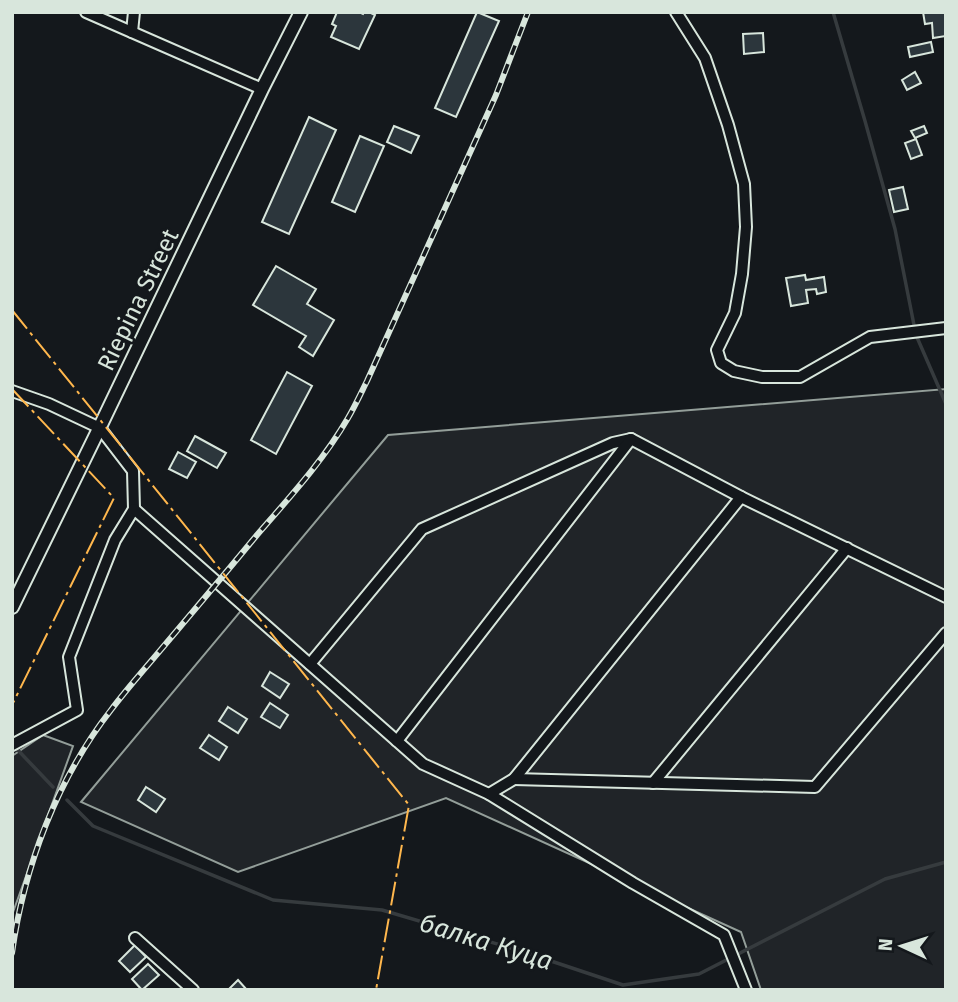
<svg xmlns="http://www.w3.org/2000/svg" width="958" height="1002" font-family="'Fira Sans',sans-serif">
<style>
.green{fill:#202428;stroke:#939e99;stroke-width:2}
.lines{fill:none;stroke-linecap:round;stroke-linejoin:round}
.stream{stroke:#363b3e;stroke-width:3.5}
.building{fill:#2c363c;stroke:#d8e6dc;stroke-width:2}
.minor-casing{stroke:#d8e6dc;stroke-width:14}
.tertiary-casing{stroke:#d8e6dc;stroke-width:16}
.minor{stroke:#14181c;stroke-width:10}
.tertiary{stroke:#14181c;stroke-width:12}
.rail-casing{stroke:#d8e6dc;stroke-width:6}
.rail{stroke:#14181c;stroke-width:3.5;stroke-dasharray:10;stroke-linecap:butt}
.power{stroke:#ffb74d;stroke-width:2;stroke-dasharray:24 5 3.5 5;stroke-linecap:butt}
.labels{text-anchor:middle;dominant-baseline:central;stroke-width:5;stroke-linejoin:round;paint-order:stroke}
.street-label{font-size:24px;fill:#d8e6dc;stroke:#14181c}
.water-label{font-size:26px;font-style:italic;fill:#d8e6dc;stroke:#14181c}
</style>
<rect width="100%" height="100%" fill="#14181c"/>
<g class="green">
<path d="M 946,389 L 946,990 L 761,990 L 741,932 L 446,798 L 238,872 L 81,802 L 388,435 Z"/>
<path d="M 43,735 L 73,746 L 12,915 L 12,756 Z"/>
</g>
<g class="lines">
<g class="stream">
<path d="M 833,12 L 865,121 L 895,229 L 916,335 L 946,404"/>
<path d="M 14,746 L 53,787"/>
<path d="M 67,800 L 93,826 L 273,900 L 382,910 L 521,951 L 623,985 L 699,974 L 885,879 L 946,862"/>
</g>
</g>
<g class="building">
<path d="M 337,12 L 359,12 L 363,14 L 364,12 L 369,12 L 375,15 L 359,49 L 331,37 L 336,26 L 332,24 Z"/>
<path d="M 477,12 L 499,21 L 456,117 L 435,108 Z"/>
<path d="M 923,12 L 946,12 L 946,36 L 933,38 L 932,23 L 925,24 Z"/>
<path d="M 763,33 L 764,52 L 744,54 L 743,34 Z"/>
<path d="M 931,42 L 933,52 L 910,57 L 908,47 Z"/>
<path d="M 915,72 L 921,83 L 907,90 L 902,80 Z"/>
<path d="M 309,117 L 336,130 L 289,234 L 262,222 Z"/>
<path d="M 394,126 L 419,136 L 411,153 L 387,142 Z"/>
<path d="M 924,126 L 927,133 L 915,138 L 911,131 Z"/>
<path d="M 360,136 L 384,146 L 355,212 L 332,202 Z"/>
<path d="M 916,139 L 922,155 L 911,159 L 905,143 Z"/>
<path d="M 903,187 L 908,209 L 894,212 L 889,190 Z"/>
<path d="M 276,266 L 316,289 L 307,304 L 334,320 L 313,356 L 299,347 L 306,336 L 253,305 Z"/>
<path d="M 805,275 L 806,280 L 824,277 L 826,292 L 817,294 L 816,289 L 806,290 L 808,303 L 791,306 L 786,278 Z"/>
<path d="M 287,372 L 312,386 L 276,454 L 251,440 Z"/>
<path d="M 195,436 L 226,453 L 217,468 L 187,451 Z"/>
<path d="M 178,452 L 196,462 L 187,478 L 169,469 Z"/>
<path d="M 270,672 L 289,684 L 280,698 L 262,686 Z"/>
<path d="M 270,703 L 288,715 L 280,728 L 261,717 Z"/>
<path d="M 228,707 L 247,719 L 238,733 L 219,721 Z"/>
<path d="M 209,735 L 227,747 L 219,760 L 200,748 Z"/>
<path d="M 146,787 L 165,799 L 156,812 L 138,800 Z"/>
<path d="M 135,945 L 146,957 L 130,972 L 119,961 Z"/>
<path d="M 148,964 L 159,975 L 142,990 L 132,979 Z"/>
<path d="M 238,980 L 247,990 L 228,990 Z"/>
</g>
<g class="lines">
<defs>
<g id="minor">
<path d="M 86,12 L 262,89"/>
<path d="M 676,12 L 705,58 L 728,125 L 744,184 L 746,227 L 742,274 L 735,313 L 717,350 L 721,363 L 734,371 L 762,377 L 800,377 L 870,337 L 946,328"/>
<path d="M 132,32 L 134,12"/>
<path d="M 12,391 L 49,404 L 100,428 L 133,471 L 134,509 L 115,540 L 69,657 L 77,710 L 12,745"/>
<path d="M 134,509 L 423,764 L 489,794 L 633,883 L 724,935 L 746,990"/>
<path d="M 310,664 L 422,529 L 613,443 L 631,439 L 741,497"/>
<path d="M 397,741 L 631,439"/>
<path d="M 514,779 L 815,787 L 946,633"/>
<path d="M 653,783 L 847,548"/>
<path d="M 489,794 L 514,779 L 741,497 L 946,597"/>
<path d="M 135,938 L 193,990"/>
</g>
<path id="tertiary" d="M 12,607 L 96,435 L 262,89 L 301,12"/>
</defs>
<use href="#minor" class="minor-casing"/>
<use href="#tertiary" class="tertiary-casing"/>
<use href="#minor" class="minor"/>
<use href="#tertiary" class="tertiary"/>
<defs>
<path id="rail" d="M 12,953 C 24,867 57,779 111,710 C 126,690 142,672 158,653 C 191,614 224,575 257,535 C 289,498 323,461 348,418 C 355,406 361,393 367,381 L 496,95 L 528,12"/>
</defs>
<use href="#rail" class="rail-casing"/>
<use href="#rail" class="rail"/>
<g class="power">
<path d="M 12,310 L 409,805 L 376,990"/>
<path d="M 12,389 L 114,498 L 12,705"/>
</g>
</g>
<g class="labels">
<g class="street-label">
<text transform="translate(138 300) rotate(-64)">Riepina Street</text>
</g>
<g class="water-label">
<text transform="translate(486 942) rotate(17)">балка Куца</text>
</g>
</g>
<rect width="958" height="1002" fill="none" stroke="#d8e6dc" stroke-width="28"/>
<g transform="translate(902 946) rotate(274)" stroke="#14181c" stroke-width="5" paint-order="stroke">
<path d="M0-5L12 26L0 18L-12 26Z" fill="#d8e6dc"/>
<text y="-10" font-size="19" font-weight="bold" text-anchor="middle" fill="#d8e6dc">N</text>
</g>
</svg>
